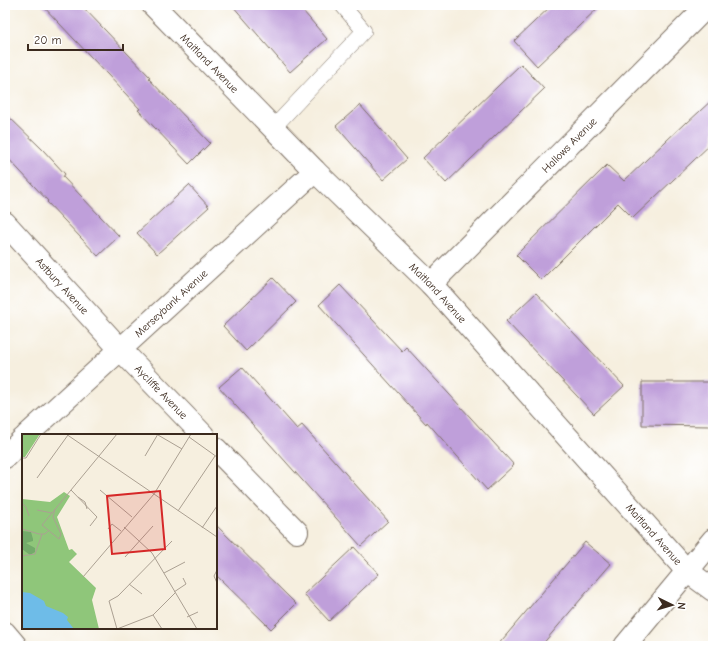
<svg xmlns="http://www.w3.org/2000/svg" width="718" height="651" font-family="'Comic Neue',sans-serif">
  <rect width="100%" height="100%" fill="#fff"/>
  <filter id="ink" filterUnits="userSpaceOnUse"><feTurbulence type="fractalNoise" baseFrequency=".025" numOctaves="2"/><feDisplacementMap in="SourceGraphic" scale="8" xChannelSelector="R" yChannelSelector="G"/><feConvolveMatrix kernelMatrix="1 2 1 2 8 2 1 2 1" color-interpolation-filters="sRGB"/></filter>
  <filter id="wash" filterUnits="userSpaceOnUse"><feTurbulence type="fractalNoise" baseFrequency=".012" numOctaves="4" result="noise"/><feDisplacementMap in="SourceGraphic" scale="16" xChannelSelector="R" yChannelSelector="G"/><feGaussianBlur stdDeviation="0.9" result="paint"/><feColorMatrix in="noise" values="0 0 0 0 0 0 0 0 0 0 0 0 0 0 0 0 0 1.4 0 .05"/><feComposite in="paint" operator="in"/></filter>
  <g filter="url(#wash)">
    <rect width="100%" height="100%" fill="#f6efdf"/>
    <g id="blocks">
      <g fill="#bf9fda">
        <polygon points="42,5 81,5 150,77 149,79 210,143 189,164 138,110 140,109"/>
        <polygon points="232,5 298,5 327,39 290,72"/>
        <polygon points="552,5 601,5 537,66 514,41"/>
        <polygon points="521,64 544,89 446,183 423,158"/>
        <polygon points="713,99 713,142 633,218 618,203 541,280 516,255 607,165 624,181 686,122 687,123"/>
        <polygon points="360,105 407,159 383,180 336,126"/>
        <polygon points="5,113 43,150 65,174 63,177 119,236 98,256 47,202 48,201 5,155"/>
        <polygon points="189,185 209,207 157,254 137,233"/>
        <polygon points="273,278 296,302 246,351 223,326"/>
        <polygon points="340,285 402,351 406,347 514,465 487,490 427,422 426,424 319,305"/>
        <polygon points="536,293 624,386 594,414 506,321"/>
        <polygon points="242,367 297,429 302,425 388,521 361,546 219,387"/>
        <polygon points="642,382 710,382 711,426 642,425"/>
        <polygon points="216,525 296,604 271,629 216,575"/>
        <polygon points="585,542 611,564 592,586 541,646 497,646"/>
        <polygon points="354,547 379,574 329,621 304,594"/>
      </g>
    </g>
  </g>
  <g filter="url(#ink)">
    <use href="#blocks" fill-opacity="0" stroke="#7c6f62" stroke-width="1"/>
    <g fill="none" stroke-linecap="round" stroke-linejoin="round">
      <defs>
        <polyline id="lane" points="273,128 364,31 342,5"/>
        <g id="street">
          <path id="s1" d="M153 5 315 171 431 284 687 571 713 590"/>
          <path id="s2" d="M5 223 120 349 203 435"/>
          <path id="s3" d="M431 284 708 5"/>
          <path id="s4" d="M27 435 315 171"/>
          <polyline points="216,449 297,532"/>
          <polyline points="5,457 23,439"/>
          <polyline points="5,633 16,646"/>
          <polyline points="625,646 713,540"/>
        </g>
      </defs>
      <use href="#lane" stroke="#7c6f62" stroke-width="16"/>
      <use href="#street" stroke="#7c6f62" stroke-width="24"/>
      <use href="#lane" stroke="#fff" stroke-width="15"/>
      <use href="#street" stroke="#fff" stroke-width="22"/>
    </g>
  </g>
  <g text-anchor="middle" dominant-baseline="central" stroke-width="3" stroke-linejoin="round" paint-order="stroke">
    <g font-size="11" fill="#3b2a1e" stroke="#fff">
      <text stroke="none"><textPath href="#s1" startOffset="81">Maitland Avenue</textPath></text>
      <text stroke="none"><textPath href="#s3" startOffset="196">Hallows Avenue</textPath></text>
      <text stroke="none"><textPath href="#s2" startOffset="85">Astbury Avenue</textPath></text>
      <text stroke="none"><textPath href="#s1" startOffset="405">Maitland Avenue</textPath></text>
      <text stroke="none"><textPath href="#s4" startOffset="195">Merseybank Avenue</textPath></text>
      <text stroke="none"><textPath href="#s2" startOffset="230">Aycliffe Avenue</textPath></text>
      <text stroke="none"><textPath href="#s1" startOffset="729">Maitland Avenue</textPath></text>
    </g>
  </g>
  <g transform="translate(22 434)">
    <rect width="195" height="195" fill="#f6efdf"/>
    <path d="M0 0H18L3 23H0ZM42 58 48 62 35 83 47 116 50 115 55 120 47 128 74 154 70 166 77 195H0V65L28 68Z" fill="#8fc67a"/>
    <path d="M0 97 9 98 11 105V107L4 109 13 114V118L8 121 0 115Z" fill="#73ab6a"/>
    <path d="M0 158 8 159 22 167 24 172 41 179 46 183 45 186 52 195H0Z" fill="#6ebce8"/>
    <path fill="none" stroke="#aba092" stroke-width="1" d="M44 0 195 103M136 1 160 15M167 3 195 23M123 22 136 0M0 24H4L19 0M15 44 46 1M49 56 75 83 68 92M78 56 110 83M56 63 63 68 65 75M0 69 4 73 7 82M33 75 31 83 39 100 37 105 20 91 30 79 77 22 95 0M15 76 30 79M156 77 193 22M102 93 130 119 175 195M180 94 195 72M0 95 17 100H23L27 96M86 95 90 90 99 97M150 107 96 162 87 167 95 195 131 181 153 159M0 122 13 120 20 100M103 123 131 92M195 136 192 142 195 149M142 139 163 128M61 143 132 60 169 0M107 150 120 160M152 158 164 150 161 144M131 181 140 195M165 183 176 178"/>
    <path fill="#d62828" fill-opacity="0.15" stroke="#d62828" stroke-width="2" d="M138 57 143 115 90 120 85 62Z"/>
    <rect width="195" height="195" fill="none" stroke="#3b2a1e" stroke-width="2"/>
  </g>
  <rect width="718" height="651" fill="none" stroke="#fff" stroke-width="20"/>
  <g transform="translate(672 605) rotate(95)" stroke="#ffffff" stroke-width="3" paint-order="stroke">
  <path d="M0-3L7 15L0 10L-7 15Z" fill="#3b2a1e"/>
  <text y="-6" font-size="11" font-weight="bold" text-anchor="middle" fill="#3b2a1e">N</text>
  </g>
  <path d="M28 44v6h95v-6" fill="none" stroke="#3b2a1e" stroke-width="2"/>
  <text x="34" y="44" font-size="12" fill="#3b2a1e" stroke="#ffffff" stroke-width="3" paint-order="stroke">20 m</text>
</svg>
